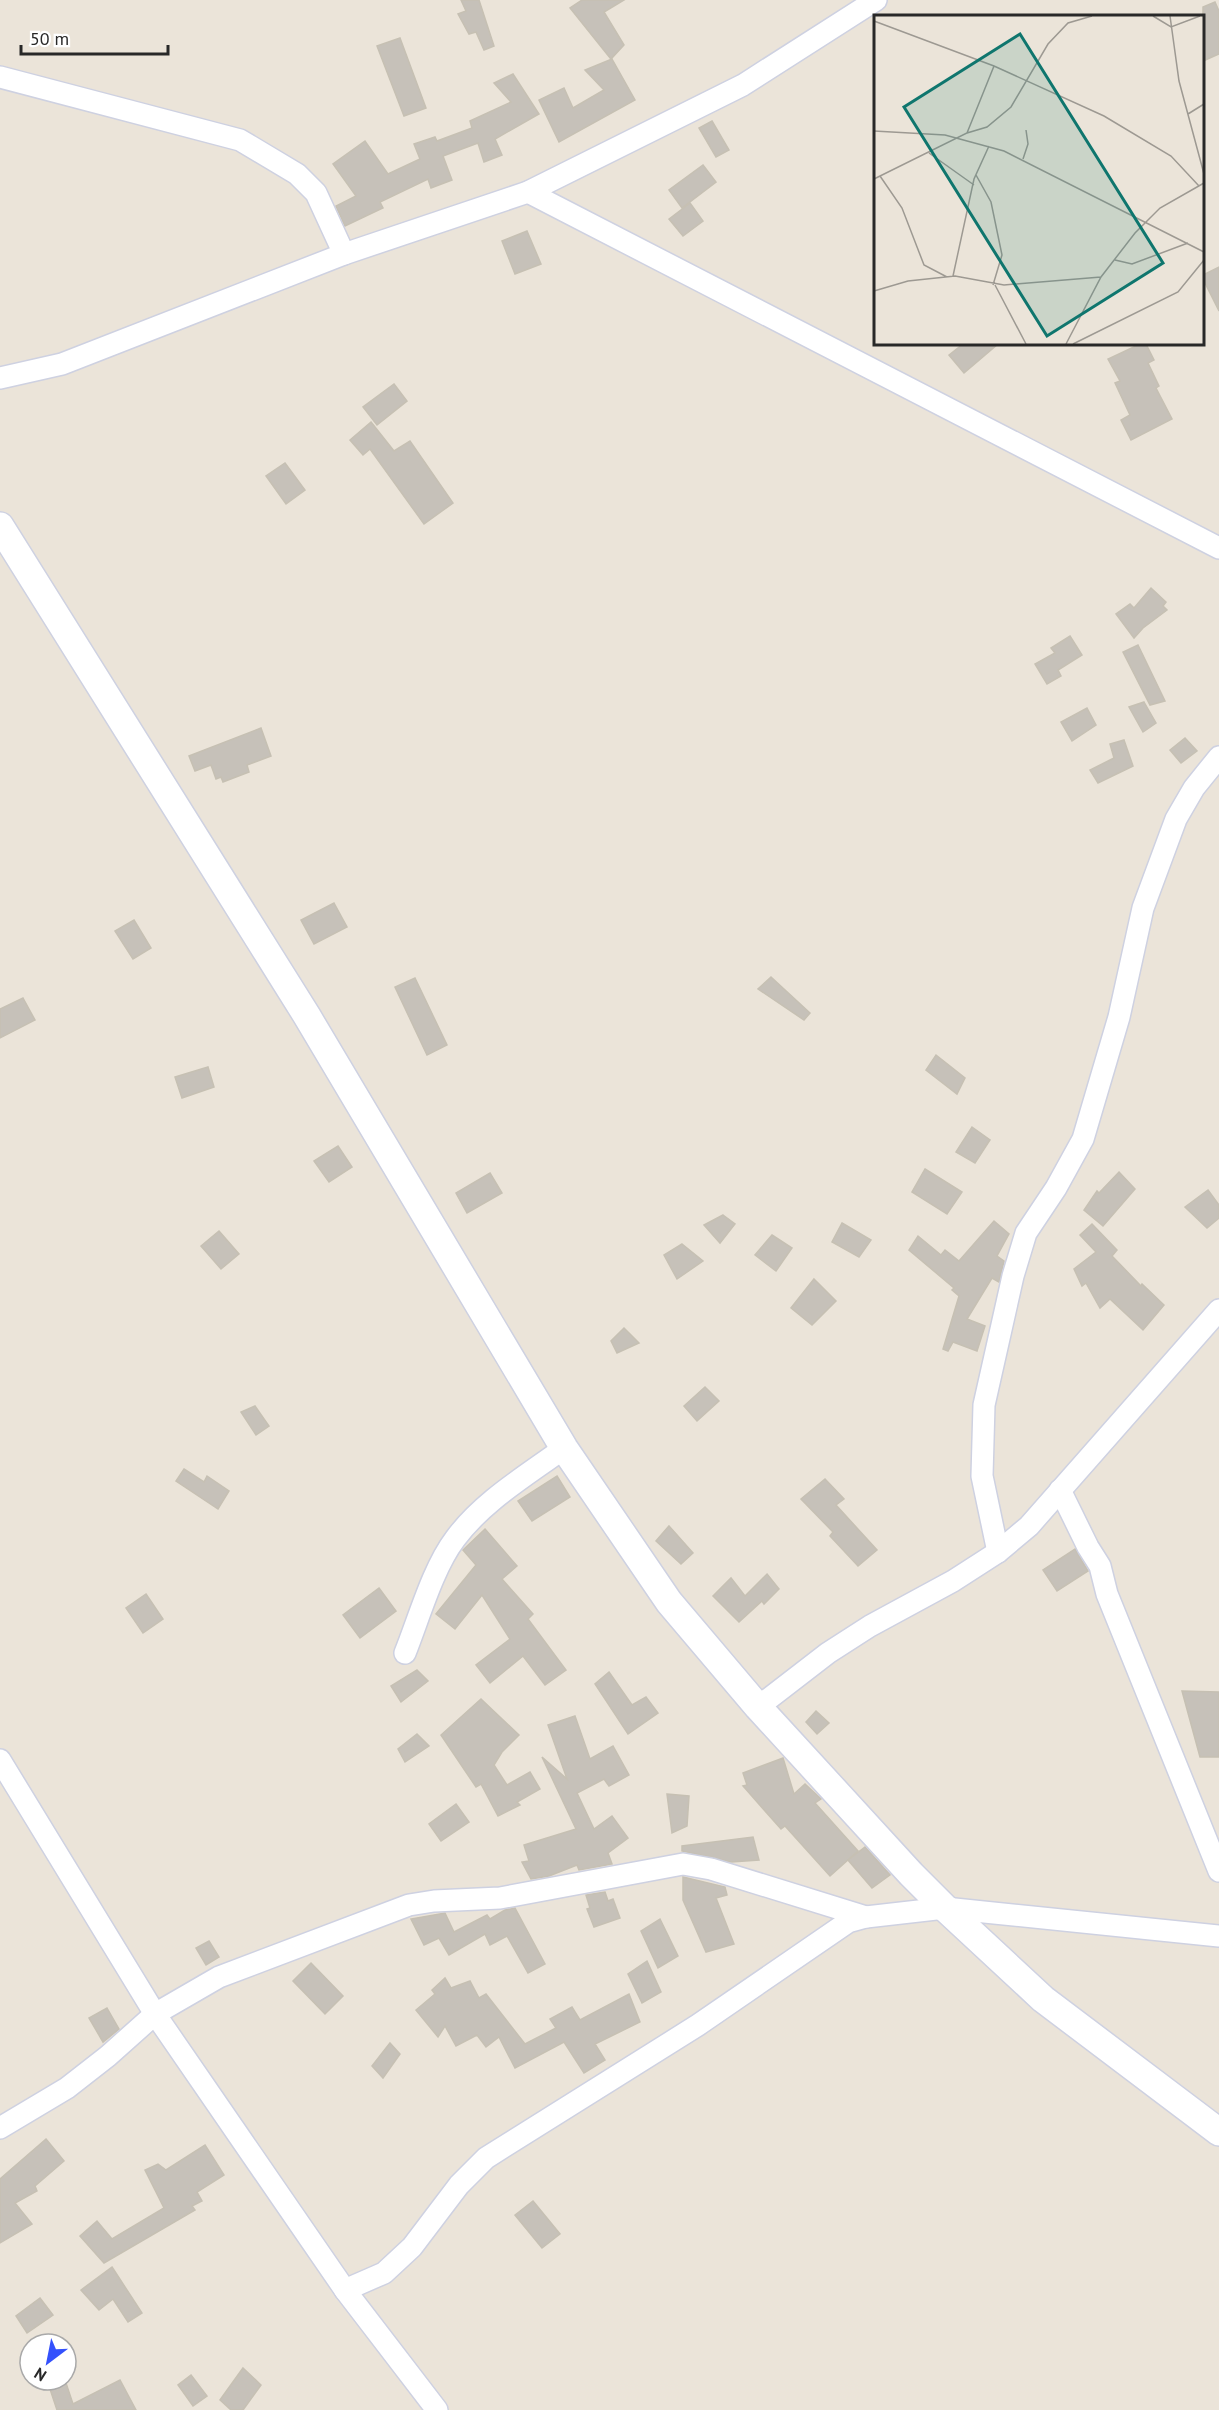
<svg xmlns="http://www.w3.org/2000/svg" width="1219" height="2410" font-family="'PT Sans',sans-serif">
  <rect width="100%" height="100%" fill="#ebe4d9"/>
  <g fill="#c6c1b9" stroke="#c6c0b3" stroke-width="1.5">
    <polygon points="461,0 479,0 494,46 484,50 476,32 469,34 458,14 466,11"/>
    <polygon points="582,0 624,0 604,12 624,45 611,59 570,8"/>
    <polygon points="1215,2 1219,11 1219,54 1203,61 1203,7"/>
    <polygon points="400,38 426,108 404,116 377,46"/>
    <polygon points="612,59 635,100 559,142 539,100 564,88 573,108 604,90 585,70"/>
    <polygon points="513,74 539,114 495,139 502,155 484,162 478,143 443,156 452,180 431,188 428,179 380,202 383,208 345,226 336,206 356,196 333,164 365,141 388,174 420,159 414,144 435,137 437,141 472,128 470,121 511,102 494,83"/>
    <polygon points="712,121 729,150 716,157 699,128"/>
    <polygon points="703,165 716,182 682,208 669,190"/>
    <polygon points="690,203 703,221 683,236 669,219"/>
    <polygon points="527,231 541,264 515,274 502,241"/>
    <polygon points="1219,267 1219,311 1203,279 1203,275"/>
    <polygon points="963,344 998,344 964,373 949,355"/>
    <polygon points="1140,344 1146,344 1154,360 1148,363 1159,386 1156,388 1172,419 1131,440 1121,420 1130,415 1115,383 1120,381 1108,359"/>
    <polygon points="394,384 407,401 377,425 363,407"/>
    <polygon points="371,422 394,451 410,441 453,503 424,524 370,449 363,455 350,440"/>
    <polygon points="285,463 305,490 286,504 266,476"/>
    <polygon points="1151,588 1166,602 1163,606 1167,610 1143,628 1134,638 1116,614 1130,604 1134,608"/>
    <polygon points="1070,636 1082,655 1058,670 1061,676 1047,684 1035,664 1055,653 1051,648"/>
    <polygon points="1138,645 1165,701 1150,705 1123,652"/>
    <polygon points="1144,702 1156,723 1143,732 1129,707"/>
    <polygon points="1087,708 1096,725 1072,741 1061,722"/>
    <polygon points="261,728 271,756 247,765 249,772 223,782 221,777 216,779 211,765 195,771 189,756"/>
    <polygon points="1185,738 1197,751 1181,763 1170,750"/>
    <polygon points="1124,740 1133,766 1098,783 1090,770 1114,758 1110,744"/>
    <polygon points="334,903 347,927 314,944 301,920"/>
    <polygon points="134,920 151,948 133,959 115,931"/>
    <polygon points="771,977 810,1013 804,1020 758,989"/>
    <polygon points="415,978 447,1045 427,1055 395,987"/>
    <polygon points="23,998 35,1020 0,1038 0,1009"/>
    <polygon points="936,1055 965,1078 957,1094 926,1070"/>
    <polygon points="208,1067 214,1087 182,1098 175,1077"/>
    <polygon points="972,1127 990,1140 975,1163 956,1152"/>
    <polygon points="338,1146 352,1167 329,1182 314,1161"/>
    <polygon points="925,1169 962,1192 947,1214 912,1192"/>
    <polygon points="1119,1172 1135,1189 1103,1226 1084,1210 1097,1191 1099,1193"/>
    <polygon points="490,1173 502,1193 467,1213 456,1193"/>
    <polygon points="1208,1190 1219,1205 1219,1218 1207,1228 1185,1207"/>
    <polygon points="723,1215 735,1224 720,1243 704,1225"/>
    <polygon points="994,1221 1009,1234 997,1256 1004,1261 999,1282 992,1278 967,1319 985,1326 977,1351 953,1342 948,1351 943,1349 959,1296 952,1290 954,1288 909,1250 918,1236 941,1255 945,1250 959,1261"/>
    <polygon points="842,1223 871,1240 859,1257 832,1242"/>
    <polygon points="1092,1224 1117,1250 1112,1256 1141,1286 1142,1284 1164,1305 1143,1330 1110,1299 1100,1308 1086,1283 1082,1286 1074,1269 1096,1252 1080,1235"/>
    <polygon points="219,1231 239,1254 221,1269 201,1246"/>
    <polygon points="772,1235 792,1248 776,1271 755,1255"/>
    <polygon points="682,1244 703,1261 677,1279 664,1255"/>
    <polygon points="814,1279 836,1301 812,1325 791,1308"/>
    <polygon points="624,1328 639,1343 617,1353 611,1341"/>
    <polygon points="705,1387 719,1401 697,1421 684,1406"/>
    <polygon points="255,1406 269,1426 256,1435 241,1412"/>
    <polygon points="184,1469 204,1482 207,1476 229,1491 218,1509 176,1481"/>
    <polygon points="557,1476 570,1497 532,1521 518,1501"/>
    <polygon points="825,1479 844,1499 836,1505 877,1550 858,1566 830,1536 833,1532 801,1499"/>
    <polygon points="669,1526 693,1553 681,1564 656,1541"/>
    <polygon points="485,1529 517,1566 502,1579 533,1614 528,1619 566,1670 545,1685 523,1656 490,1683 476,1665 510,1639 482,1595 455,1629 436,1614 476,1565 463,1550"/>
    <polygon points="1075,1549 1088,1571 1057,1591 1043,1570"/>
    <polygon points="767,1574 779,1589 764,1604 762,1601 739,1622 713,1596 731,1578 745,1596"/>
    <polygon points="379,1588 396,1611 360,1638 343,1615"/>
    <polygon points="146,1594 163,1619 143,1633 126,1608"/>
    <polygon points="417,1670 428,1681 401,1702 391,1686"/>
    <polygon points="609,1672 632,1705 646,1697 658,1713 628,1734 595,1684"/>
    <polygon points="1182,1691 1219,1692 1219,1757 1200,1757"/>
    <polygon points="481,1699 519,1735 502,1752 494,1765 507,1785 530,1772 540,1789 517,1802 520,1805 498,1816 481,1784 476,1787 441,1735"/>
    <polygon points="816,1711 829,1723 817,1734 806,1722"/>
    <polygon points="575,1716 590,1759 613,1746 629,1775 609,1786 604,1779 577,1793 594,1829 612,1816 628,1838 608,1853 612,1864 579,1870 577,1865 549,1876 531,1879 522,1862 529,1861 524,1845 576,1829 542,1757 567,1779 548,1725"/>
    <polygon points="417,1734 429,1746 405,1762 398,1749"/>
    <polygon points="783,1758 794,1794 805,1784 819,1797 821,1799 815,1803 858,1851 830,1876 785,1826 781,1829 743,1786 747,1785 743,1773"/>
    <polygon points="667,1794 689,1796 687,1826 672,1833"/>
    <polygon points="456,1804 469,1822 441,1841 429,1824"/>
    <polygon points="753,1837 759,1860 731,1862 682,1851 682,1846"/>
    <polygon points="865,1847 890,1875 872,1888 848,1860"/>
    <polygon points="683,1877 725,1887 727,1895 716,1898 734,1944 706,1952 683,1900"/>
    <polygon points="605,1892 608,1901 613,1899 620,1918 594,1927 587,1909 590,1908 586,1895"/>
    <polygon points="515,1908 545,1964 528,1973 507,1936 490,1945 485,1934 449,1955 439,1938 424,1945 411,1919 445,1913 454,1932 487,1915 490,1919 505,1910"/>
    <polygon points="660,1919 678,1956 658,1968 641,1931"/>
    <polygon points="209,1941 219,1957 206,1965 196,1948"/>
    <polygon points="647,1961 661,1992 642,2003 628,1974"/>
    <polygon points="311,1963 343,1996 325,2014 293,1981"/>
    <polygon points="445,1978 451,1988 470,1981 479,1998 486,1994 525,2044 556,2028 550,2019 572,2007 580,2020 629,1994 640,2022 595,2044 605,2060 584,2073 564,2042 515,2068 499,2037 486,2047 477,2035 456,2046 445,2026 438,2037 416,2010 435,1994 432,1990"/>
    <polygon points="107,2008 119,2029 103,2042 89,2018"/>
    <polygon points="390,2043 400,2054 383,2078 372,2066"/>
    <polygon points="46,2139 64,2161 35,2186 37,2191 15,2203 32,2224 0,2243 0,2179"/>
    <polygon points="205,2145 224,2175 197,2192 202,2201 192,2206 195,2210 104,2263 80,2236 97,2221 112,2239 164,2208 145,2170 158,2164 166,2170"/>
    <polygon points="533,2201 560,2234 542,2248 515,2215"/>
    <polygon points="112,2267 142,2313 128,2322 113,2299 99,2310 81,2290"/>
    <polygon points="40,2298 53,2315 27,2333 16,2316"/>
    <polygon points="243,2368 261,2385 243,2410 231,2410 220,2400"/>
    <polygon points="191,2375 207,2396 193,2406 178,2385"/>
    <polygon points="47,2380 65,2380 73,2404 120,2380 136,2410 57,2410"/>
  </g>
  <g fill="none" stroke-linecap="round" stroke-linejoin="round">
    <defs>
      <g id="minor">
        <polyline points="0,77 240,140 297,174 316,193 344,254"/>
        <polyline points="528,192 1219,548"/>
        <polyline points="0,378 62,364 344,254 528,192 743,85 876,0"/>
        <polyline points="1060,1490 1088,1547 1100,1566 1107,1594 1219,1871"/>
        <polyline points="998,1552 982,1476 984,1405 1013,1276 1026,1233 1056,1188 1083,1139 1119,1017 1143,908 1176,819 1194,788 1219,757"/>
        <path d="M405 1653C419 1618 433 1568 455 1539 483 1501 526 1476 564 1448"/>
        <polyline points="758,1707 828,1653 870,1626 953,1581 998,1552 1029,1526 1219,1310"/>
        <polyline points="0,1760 155,2014 345,2290 437,2410"/>
        <polyline points="0,2128 67,2088 108,2056 155,2014 219,1977 409,1905 434,1901 500,1898 683,1864 711,1869 866,1917"/>
        <polyline points="345,2290 384,2273 412,2247 459,2185 486,2158 698,2025 848,1922 866,1917 945,1908 1219,1936"/>
      </g>
      <polyline id="tertiary" points="0,526 307,1016 564,1448 669,1602 758,1707 911,1874 945,1908 1043,1999 1219,2132"/>
    </defs>
    <use href="#minor" stroke="#ced1e1" stroke-width="24"/>
    <use href="#tertiary" stroke="#ced1e1" stroke-width="30"/>
    <use href="#minor" stroke="#fff" stroke-width="21"/>
    <use href="#tertiary" stroke="#fff" stroke-width="27"/>
  </g>
  <g transform="translate(874 15)">
    <rect width="330" height="330" fill="#ebe4d9"/>
    <path fill="none" stroke="#9d9992" stroke-width="1.5" d="M279 1 297 12 326 1M296 1 305 66 330 159M0 6 120 51 230 101 297 141 325 171M314 99 330 89M0 116 71 120 130 136 330 237M93 118 113 112 137 92 174 29 194 8 218 1M55 138 100 170M149 144 154 129 152 115M102 160 117 187 128 240 119 270M6 161 28 193 50 250 73 262M0 164 93 118 120 51M241 245 258 249 314 228M79 261 100 164 115 131M121 270 152 329M0 276 34 266 81 261 130 270 227 262M192 329 227 262 261 218 286 193 330 168M199 329 304 277 330 245"/>
    <path fill="#0f766e" fill-opacity="0.15" stroke="#0f766e" stroke-width="3" d="M146 19 289 248 173 321 30 92Z"/>
    <rect width="330" height="330" fill="none" stroke="#282828" stroke-width="3"/>
  </g>
  <g transform="translate(48 2362) rotate(212)"><circle r="28" fill="#ffffff" stroke="#a9a9a9" stroke-width="1.5"/>
  <path d="M0-4.5L10 22L0 15L-10 22Z" fill="#3451fc"/>
  <text y="-9" font-size="16" font-weight="bold" text-anchor="middle" fill="#282828">N</text>
  </g>
  <path d="M21 45v9h147v-9" fill="none" stroke="#282828" stroke-width="3"/>
  <text x="30" y="45" font-size="18" fill="#282828" stroke="#ffffff" stroke-width="4.5" paint-order="stroke">50 m</text>
</svg>
